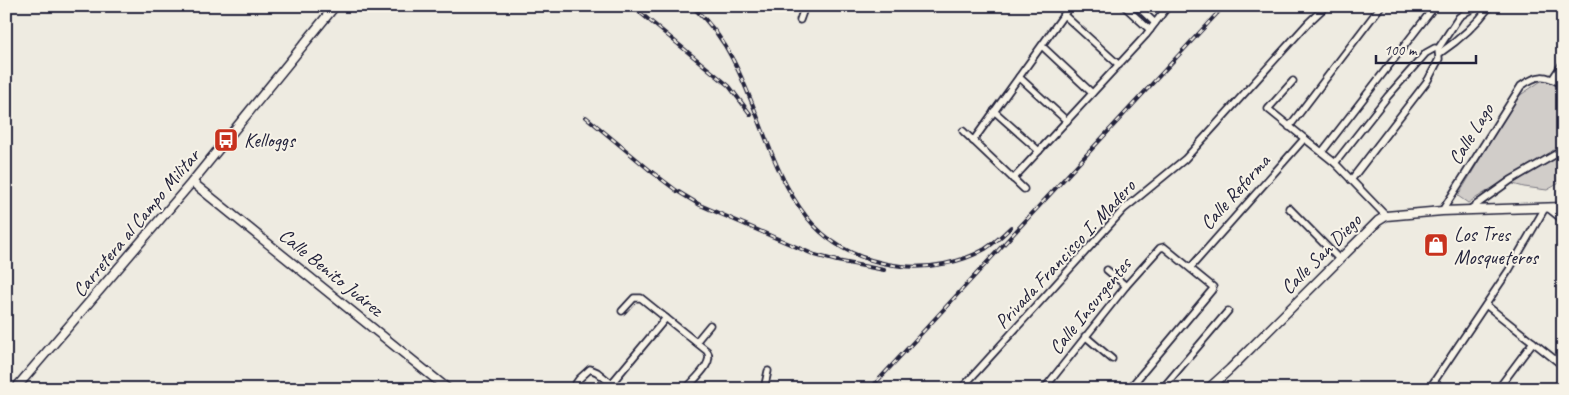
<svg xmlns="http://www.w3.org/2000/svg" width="1569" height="395" font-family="Caveat,sans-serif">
  <rect width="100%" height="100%" fill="#eeebe1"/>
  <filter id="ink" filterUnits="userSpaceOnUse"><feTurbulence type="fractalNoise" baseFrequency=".02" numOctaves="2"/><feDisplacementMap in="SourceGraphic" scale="10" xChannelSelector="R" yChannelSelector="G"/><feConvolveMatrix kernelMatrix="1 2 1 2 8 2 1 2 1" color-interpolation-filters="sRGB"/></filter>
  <g filter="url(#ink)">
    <polygon fill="#d1cdc9" stroke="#7a7882" points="1544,79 1563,89 1563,145 1552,151 1563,168 1563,181 1547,190 1524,187 1513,184 1522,178 1518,172 1468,203 1458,196 1516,98"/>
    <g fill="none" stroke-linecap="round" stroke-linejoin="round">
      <defs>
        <g id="street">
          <polyline points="1124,6 1150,30"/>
          <polyline points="1137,6 1155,23"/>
          <polyline points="1064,15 1119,65"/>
          <polyline points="800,20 805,6"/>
          <polyline points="1042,46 1092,93"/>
          <path d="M1440 53C1459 40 1476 25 1490 6"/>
          <polyline points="1019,77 1067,121"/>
          <polyline points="1553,78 1563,63"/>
          <polyline points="1293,81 1268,109 1335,163 1386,216"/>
          <polyline points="994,111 1039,151"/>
          <polyline points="1289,127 1381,6"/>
          <polyline points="963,131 1024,189"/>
          <polyline points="973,141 1070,6"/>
          <polyline points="1322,152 1435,6"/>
          <polyline points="1335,163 1388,96 1426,53 1435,48 1438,49"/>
          <polyline points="1013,179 1146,35 1168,6"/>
          <polyline points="1351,180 1428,80 1439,59 1438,49 1459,17 1468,11 1479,6"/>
          <polyline points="1554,207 1563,214"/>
          <polyline points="1289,208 1339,259"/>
          <polyline points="1548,208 1563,220"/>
          <polyline points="1469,210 1511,180 1563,150"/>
          <path d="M1442 211 1521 86C1538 74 1545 74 1563 85"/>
          <polyline points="1191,267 1304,139"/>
          <polyline points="1107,270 1126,286"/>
          <polyline points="1486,305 1563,366"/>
          <path d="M622 311 634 298H641L707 351C715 363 694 379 686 389"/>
          <polyline points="1085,336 1112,359"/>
          <polyline points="696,342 710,325"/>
          <polyline points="611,384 666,318"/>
          <polyline points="572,389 579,379 590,369 597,372 618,389"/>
          <polyline points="764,389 768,371"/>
          <polyline points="961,389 1124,209 1185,159 1308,23 1326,6"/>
          <polyline points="1044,389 1126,286 1160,248 1164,247 1213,287 1212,290 1129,389"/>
          <polyline points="1162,389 1228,311"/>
          <polyline points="1429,389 1509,270 1545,208"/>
          <polyline points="1498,389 1533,342"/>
          <polyline points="1558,389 1563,382"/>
        </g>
        <g id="secondary">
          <polyline points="192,182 448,389"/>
          <polyline points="15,389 192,182 335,6"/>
          <polyline points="1208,389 1230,369 1378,221 1386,216 1442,211 1563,207"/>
        </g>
      </defs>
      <use href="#street" stroke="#22223b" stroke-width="9"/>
      <use href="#secondary" stroke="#22223b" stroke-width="11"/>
      <use href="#street" stroke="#f7f3e8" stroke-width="5.5"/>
      <use href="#secondary" stroke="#f7f3e8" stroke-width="8"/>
      <defs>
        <g id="rail">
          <polyline points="632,6 729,86 751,115"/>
          <path d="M692 6C709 22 723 39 733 60 777 145 782 253 901 266 928 269 961 263 985 249 994 243 1003 235 1011 227"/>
          <polyline points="586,117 652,172 677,191 700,205 815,255 837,261 884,270"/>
          <polyline points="870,389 1224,6"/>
        </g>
      </defs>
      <use href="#rail" stroke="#22223b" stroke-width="4"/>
      <use href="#rail" stroke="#f7f3e8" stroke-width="2" stroke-dasharray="5.5" stroke-linecap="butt"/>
    </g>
  </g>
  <defs>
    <symbol id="bus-square" viewBox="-11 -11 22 22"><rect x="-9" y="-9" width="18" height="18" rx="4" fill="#c8321e" stroke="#f7f3e8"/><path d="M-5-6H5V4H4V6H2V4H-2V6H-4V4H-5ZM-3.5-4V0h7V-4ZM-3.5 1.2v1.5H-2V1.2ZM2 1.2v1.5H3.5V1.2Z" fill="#fff"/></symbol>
    <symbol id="shop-square" viewBox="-11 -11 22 22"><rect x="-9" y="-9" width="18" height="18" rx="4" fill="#c8321e" stroke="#f7f3e8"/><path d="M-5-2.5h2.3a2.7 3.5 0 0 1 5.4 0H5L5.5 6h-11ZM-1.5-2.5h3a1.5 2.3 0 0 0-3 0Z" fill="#fff"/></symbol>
  </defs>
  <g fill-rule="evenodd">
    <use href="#bus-square" x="212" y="126" width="28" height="28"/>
    <use href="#shop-square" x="1422" y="231" width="28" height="28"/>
  </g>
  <g text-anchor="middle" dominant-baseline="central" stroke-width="4" stroke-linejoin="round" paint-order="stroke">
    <g font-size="20" fill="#22223b" stroke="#f7f3e8">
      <text transform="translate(1471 134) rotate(-58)">Calle Lago</text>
      <text transform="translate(1235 192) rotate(-48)">Calle Reforma</text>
      <text transform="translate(136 223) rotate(-50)">Carretera al Campo Militar</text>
      <text transform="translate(1065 254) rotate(-47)">Privada Francisco I. Madero</text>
      <text transform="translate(1321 254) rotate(-45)">Calle San Diego</text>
      <text transform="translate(331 272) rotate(39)">Calle Benito Juárez</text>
      <text transform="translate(1090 306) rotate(-51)">Calle Insurgentes</text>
    </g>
    <g font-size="20" fill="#22223b" stroke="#f7f3e8" text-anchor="start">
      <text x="244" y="140">Kelloggs</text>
      <text x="1454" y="234">Los Tres<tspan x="1454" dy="23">Mosqueteros</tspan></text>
    </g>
  </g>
  <rect width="1569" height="395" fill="none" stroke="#f7f3e8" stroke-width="25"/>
  <rect x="12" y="12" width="1544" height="370" fill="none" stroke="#22223b" stroke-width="2" filter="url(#ink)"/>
  <path d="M1376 55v8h100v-8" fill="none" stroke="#22223b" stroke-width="2.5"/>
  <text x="1384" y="55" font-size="15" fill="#22223b" stroke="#f7f3e8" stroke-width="4" paint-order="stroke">100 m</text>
</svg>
